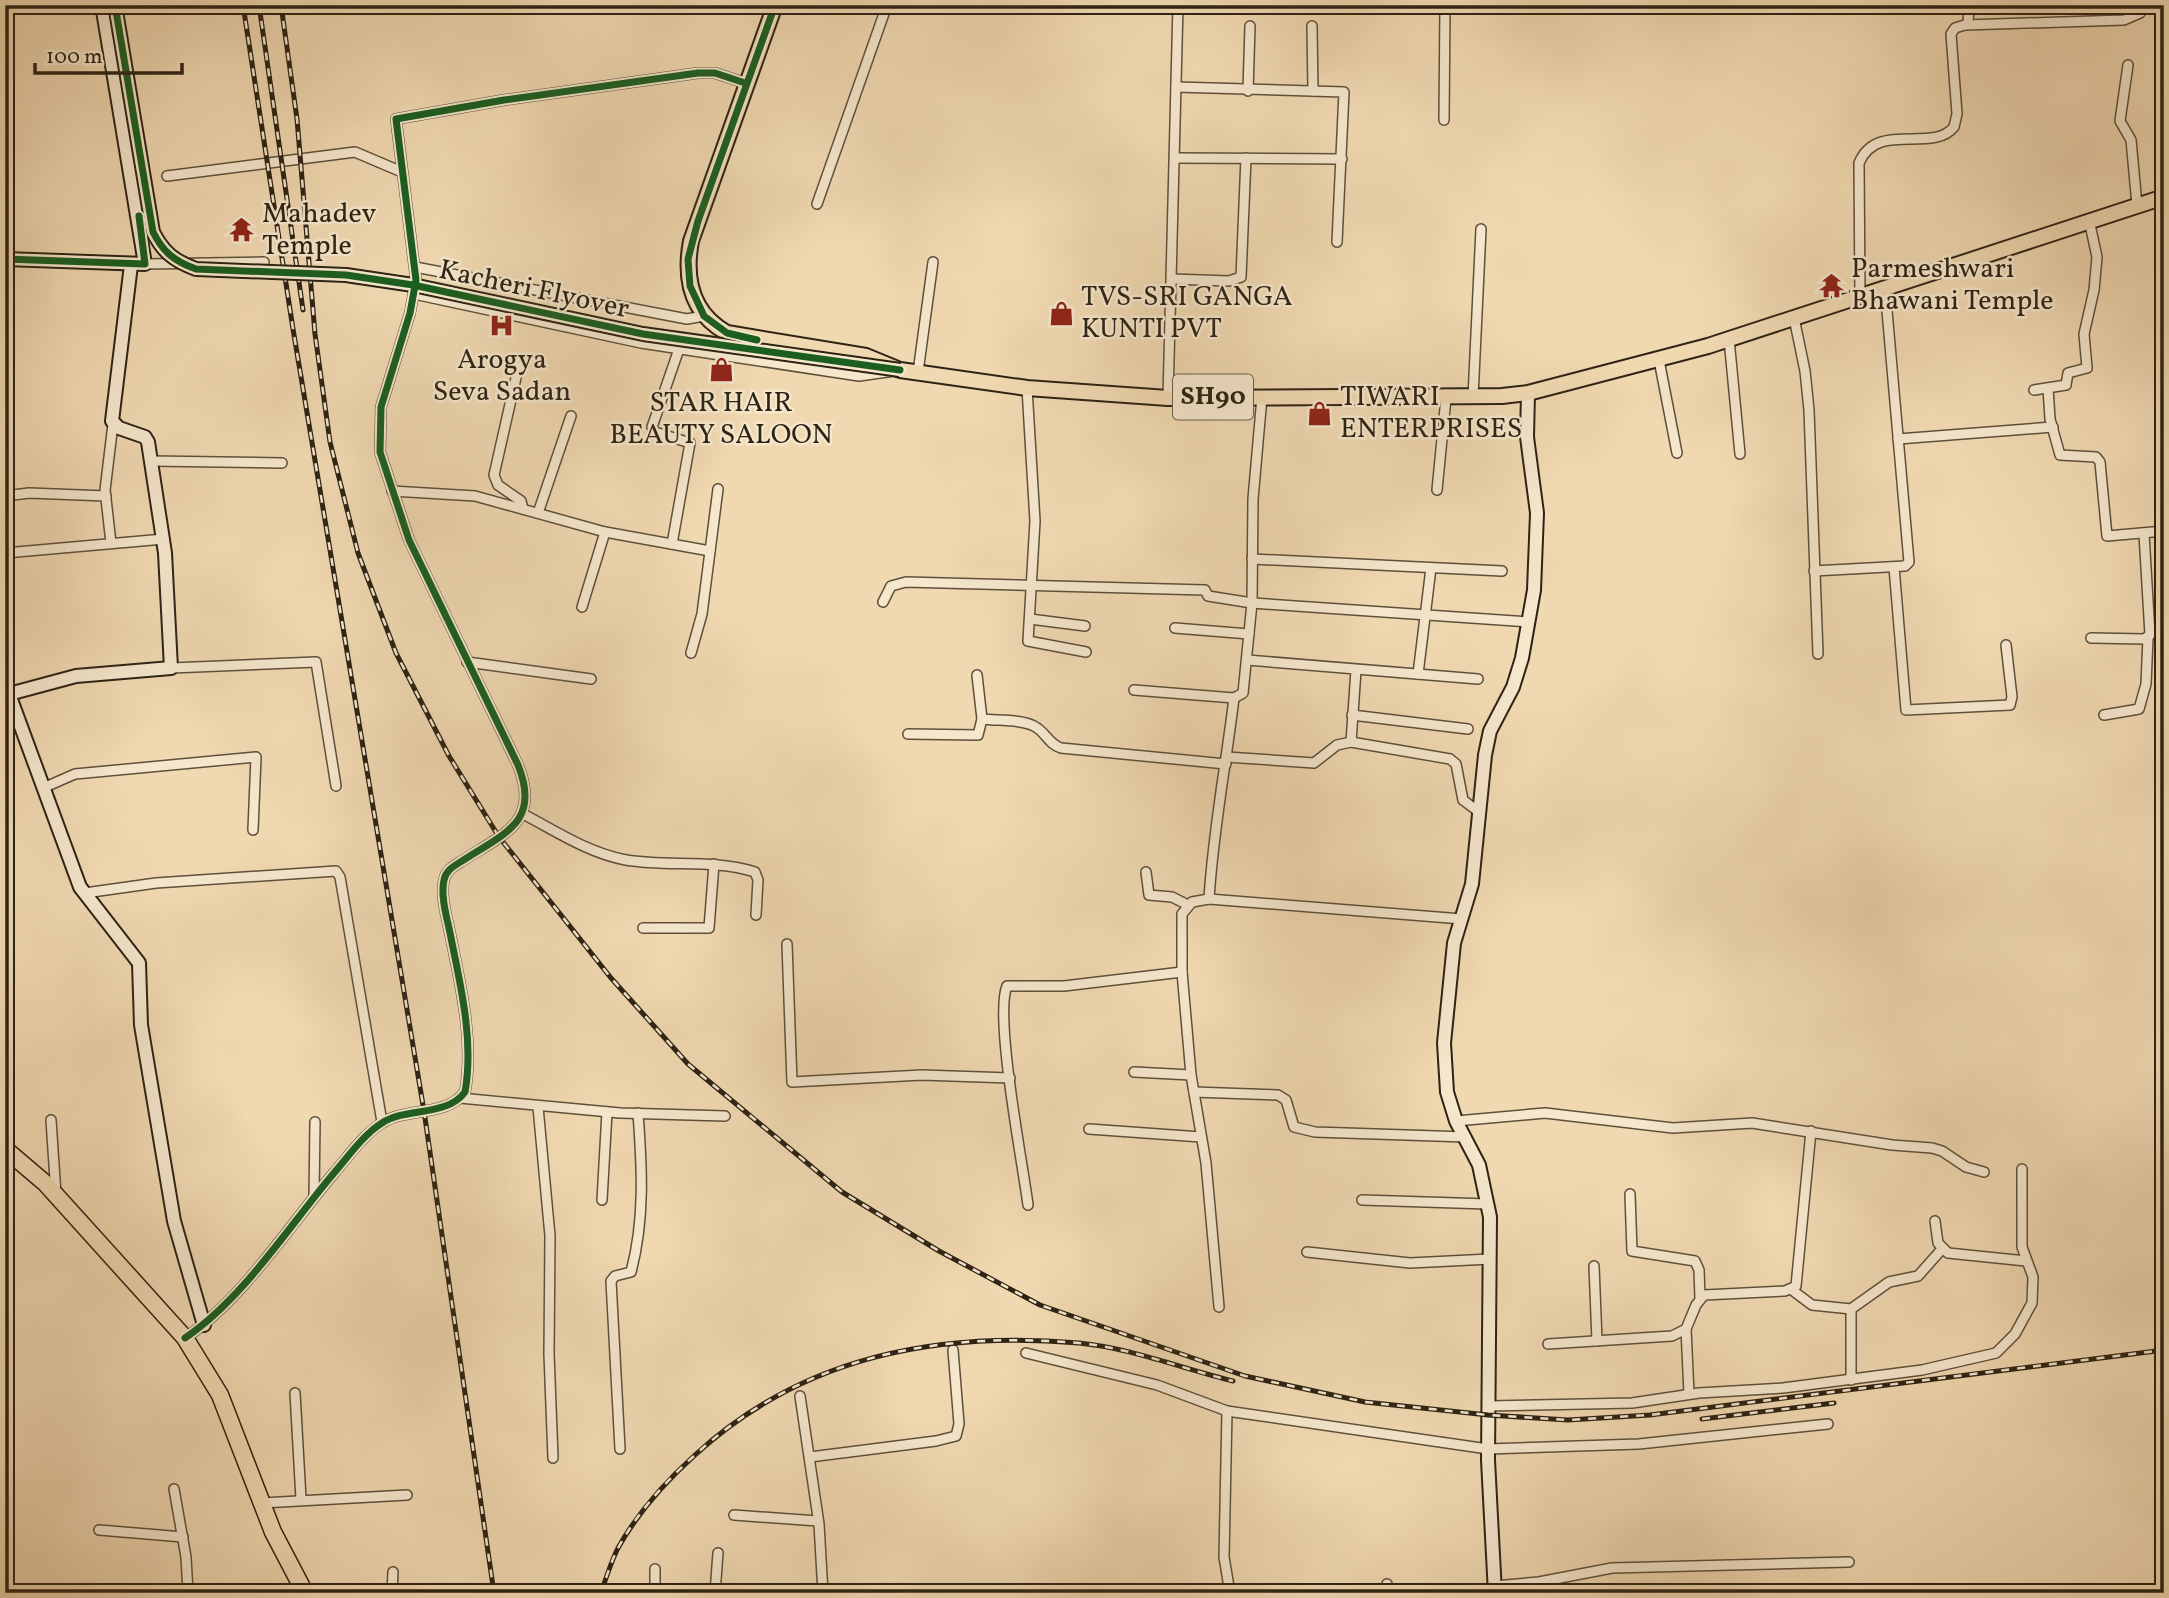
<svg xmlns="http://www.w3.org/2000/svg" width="2169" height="1598" font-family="Vollkorn,serif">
  <rect width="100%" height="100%" fill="#f0d8b1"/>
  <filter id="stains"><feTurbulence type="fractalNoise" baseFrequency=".00286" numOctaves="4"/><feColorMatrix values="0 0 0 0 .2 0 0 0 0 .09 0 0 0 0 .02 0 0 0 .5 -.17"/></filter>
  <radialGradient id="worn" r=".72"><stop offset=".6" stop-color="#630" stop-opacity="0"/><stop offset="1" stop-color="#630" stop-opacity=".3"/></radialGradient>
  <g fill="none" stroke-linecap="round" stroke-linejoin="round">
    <defs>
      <g id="street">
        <polyline points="1965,25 2124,20 2140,13 2145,5"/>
        <polyline points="1312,26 1313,91"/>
        <polyline points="2128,65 2120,121 2131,140 2137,205"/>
        <polyline points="1176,87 1344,92 1337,242"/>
        <polyline points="1248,91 1250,26"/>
        <polyline points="1444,120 1445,5"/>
        <polyline points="1175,158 1342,159"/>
        <polyline points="167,176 355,152 402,172"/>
        <polyline points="817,204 887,5"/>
        <polyline points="145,264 264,262"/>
        <polyline points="415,267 687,319 704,316"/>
        <polyline points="1172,279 1229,281 1241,277 1246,158"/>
        <polyline points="414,294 641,343 859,376 894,371"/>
        <path d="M1860 296 1859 163C1877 120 1932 154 1954 127L1957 114 1951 34 1955 28 1968 24 1969 5"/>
        <polyline points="1794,318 1805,371 1809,410 1818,654"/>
        <polyline points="1729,339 1740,454"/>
        <polyline points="520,360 494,475 498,485 521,501 523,509"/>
        <polyline points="1659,360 1677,453"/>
        <polyline points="918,372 933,262"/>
        <polyline points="1027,388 1035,521 1028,641 1086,652"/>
        <polyline points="2048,388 2050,419 2060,455 2096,457 2100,462 2107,536 2164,531"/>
        <polyline points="2034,390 2066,385 2068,373 2087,368 2084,334 2094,290 2097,257 2089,220"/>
        <polyline points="1473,397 1481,229"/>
        <polyline points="1168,398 1178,5"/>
        <polyline points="1898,439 2053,427"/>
        <polyline points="151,461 282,463"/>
        <polyline points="1437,490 1446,398"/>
        <polyline points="392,491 475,496 605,532 710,551"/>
        <polyline points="5,496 29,493 106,496"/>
        <polyline points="538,513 571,416"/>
        <polyline points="111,543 105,490 113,424"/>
        <polyline points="672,544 690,443 655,432 652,427 679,349"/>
        <polyline points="5,553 164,539"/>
        <polyline points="1252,559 1502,571"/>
        <polyline points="1894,567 1906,710 2010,705 2012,697 2006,645"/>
        <polyline points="1814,571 1905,566 1909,562 1885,288"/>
        <polyline points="5,574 8,564 7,553"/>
        <polyline points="883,602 891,586 906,582 1205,590 1208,596 1252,603 1529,622"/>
        <polyline points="582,607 605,532"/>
        <polyline points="1030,619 1085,626"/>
        <polyline points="1175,628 1249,634"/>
        <polyline points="2091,638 2144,639 2150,635 2144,534"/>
        <polyline points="691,653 702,614 718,489"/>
        <polyline points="1247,660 1478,679"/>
        <polyline points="467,662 591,679"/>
        <polyline points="171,668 316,662 336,786"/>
        <polyline points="1418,674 1431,568"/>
        <polyline points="1134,690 1234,698 1243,693 1252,603 1253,499 1262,397"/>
        <polyline points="1352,715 1468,729"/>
        <polyline points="2104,715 2139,709 2146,684 2148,638"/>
        <path d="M982 719C997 721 1021 719 1034 726 1046 732 1048 744 1061 748L1226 764"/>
        <polyline points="908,734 978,735 982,719 977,675"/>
        <polyline points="1351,742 1356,670"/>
        <polyline points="1227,757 1314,763 1337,745 1351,742 1450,759 1456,764 1463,800 1479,812"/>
        <polyline points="43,788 75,774 256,757 253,830"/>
        <path d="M523 814C556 831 588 853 626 860 669 867 713 859 755 872L758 880 756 915"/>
        <polyline points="1146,872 1149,895 1172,897 1188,905"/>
        <polyline points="85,893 156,883 336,871 340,877 382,1122"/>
        <path d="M1209 899C1213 831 1226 765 1234 698"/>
        <polyline points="643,928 709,928 714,864"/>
        <polyline points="787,944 792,1082 922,1075 1010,1078"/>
        <polyline points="1134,1072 1191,1075"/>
        <polyline points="1194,1092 1278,1095 1286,1100 1294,1127 1315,1132 1466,1137"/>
        <polyline points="460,1098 620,1113 725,1116"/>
        <polyline points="538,1107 550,1236 549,1354 553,1458"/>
        <polyline points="51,1120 56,1195"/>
        <polyline points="1456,1121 1545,1113 1673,1128 1752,1123 1892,1145 1932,1148 1942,1151 1966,1167 1984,1172"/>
        <polyline points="1089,1129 1201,1137"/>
        <polyline points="1630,1194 1632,1251 1695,1261 1699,1270 1700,1298"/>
        <polyline points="314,1197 315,1122"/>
        <polyline points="602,1200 607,1112"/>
        <polyline points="1362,1200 1488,1204"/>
        <path d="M1028 1205C1023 1165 994 1016 1007 986H1064L1182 972"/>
        <polyline points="1935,1221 1938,1243 1948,1253 2026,1261"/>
        <polyline points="1307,1252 1410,1263 1490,1259"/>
        <polyline points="1594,1266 1597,1341"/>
        <polyline points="1792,1290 1812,1305 1851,1309"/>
        <polyline points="1219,1307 1206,1163 1191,1075 1182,972 1182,914 1192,902 1209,899 1462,919"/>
        <polyline points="1686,1329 1689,1394"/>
        <path d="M185 1338C243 1299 289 1226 334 1173 348 1157 364 1134 382 1123 406 1107 447 1117 465 1092 474 1042 461 987 451 938 448 921 440 897 444 880 446 870 454 866 462 861 505 833 541 822 518 765L409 540 380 452 381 407 410 313 416 280 396 119 504 100 698 73H715L745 83"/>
        <polyline points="1548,1344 1672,1336 1686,1329 1696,1305 1704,1295 1785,1291 1796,1286 1811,1131"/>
        <polyline points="1026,1353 1157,1385 1227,1411 1488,1449 1639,1444 1828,1424"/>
        <polyline points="1851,1380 1851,1309 1889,1282 1918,1276 1942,1249"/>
        <polyline points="295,1393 301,1499"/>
        <polyline points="800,1396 819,1524 823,1593"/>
        <polyline points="1488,1406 1632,1403 1699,1393 1783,1388 1922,1370 1996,1353 2015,1334 2032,1303 2033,1277 2022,1247 2022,1169"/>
        <polyline points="1227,1411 1224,1557 1230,1593"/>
        <path d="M620 1449 611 1281 615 1276 631 1272C645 1219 642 1167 638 1113"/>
        <polyline points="810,1457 936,1441 956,1436 959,1424 953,1350"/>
        <polyline points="174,1489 186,1557 188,1593"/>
        <polyline points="262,1503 407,1495"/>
        <polyline points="734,1515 818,1521"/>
        <polyline points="99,1530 183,1537"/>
        <polyline points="655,1569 655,1593"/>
        <polyline points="1494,1586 1539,1582 1612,1568 1849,1562"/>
        <polyline points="392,1593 393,1572"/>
        <polyline points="715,1593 718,1553"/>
        <polyline points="1386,1593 1387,1584"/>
        <polyline points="2156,1593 2164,1590"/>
      </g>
      <g id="secondary">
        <polyline points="5,259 145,264 102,5"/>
        <polyline points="131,265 112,421 119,428 145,437 148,442 165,553 171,668 76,676 9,694 80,887 139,963 141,1025 174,1221 204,1325"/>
        <polyline points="1495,1593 1488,1460 1490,1217 1479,1165 1456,1121 1447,1092 1444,1043 1454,943 1472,884 1485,755 1490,731 1513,687 1522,658 1534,590 1537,513 1527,437 1528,393"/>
      </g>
      <path id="primary" d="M775 5 691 241C684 279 691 313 727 333L866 356 900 370 1027 388 1168 398 1502 396 1528 393 1708 346 2164 197"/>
      <polyline id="highway" points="5,1149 45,1183 185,1338 220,1395 273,1532 305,1593"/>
    </defs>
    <use href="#street" stroke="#5e503b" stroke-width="12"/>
    <use href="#secondary" stroke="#2d2314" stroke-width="16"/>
    <use href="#primary" stroke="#2d2314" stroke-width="18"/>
    <use href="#highway" stroke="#2d2314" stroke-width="19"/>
    <use href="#street" stroke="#f5e6cc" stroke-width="9"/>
    <use href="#secondary" stroke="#f5e6cc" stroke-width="12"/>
    <use href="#primary" stroke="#f0d8b1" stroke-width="14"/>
    <use href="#highway" stroke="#f0d8b1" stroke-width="16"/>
    <defs>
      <g id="rail">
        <polyline points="243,5 293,329 424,1111 494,1593"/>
        <polyline points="259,5 303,310"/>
        <polyline points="281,5 297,119 315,334 330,442 358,553 396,653 449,756 499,837 611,978 688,1064 842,1192 939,1251 1040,1305 1245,1376 1365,1402 1488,1415 1568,1420 1650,1415 2164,1350"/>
        <polyline points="1702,1419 1834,1403"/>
        <path d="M601 1593C606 1578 611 1562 618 1548 638 1512 664 1483 695 1455 803 1356 937 1331 1079 1343 1131 1348 1183 1369 1233 1381"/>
      </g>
    </defs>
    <use href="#rail" stroke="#2d2314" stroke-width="5"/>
    <use href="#rail" stroke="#f5e6cc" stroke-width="2.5" stroke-dasharray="8" stroke-linecap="butt"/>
    <defs>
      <path id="secondary-bridge" d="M115 5 153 232C163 252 174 261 196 269L346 275 413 285 643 334 900 370"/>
    </defs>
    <use href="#secondary-bridge" stroke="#2d2314" stroke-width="16" stroke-linecap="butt"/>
    <use href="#secondary-bridge" stroke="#f5e6cc" stroke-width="12"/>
    <defs>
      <g id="cycleway">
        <path d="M115 5 153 232C163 252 174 261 196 269L346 275 413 285 643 334 900 370"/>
        <polyline points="5,259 145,264 139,216"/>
        <polyline points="757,340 727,333 704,316 690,286 688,259 698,221 775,5"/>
        <path d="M185 1338C243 1299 289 1226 334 1173 348 1157 364 1134 382 1123 406 1107 447 1117 465 1092 474 1042 461 987 451 938 448 921 440 897 444 880 446 870 454 866 462 861 505 833 541 822 518 765L409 540 380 452 381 407 410 313 416 280 396 119 504 100 698 73H715L745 83"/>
      </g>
    </defs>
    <use href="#cycleway" stroke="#f5e6cc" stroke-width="11"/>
    <use href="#cycleway" stroke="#1b5e20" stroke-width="7"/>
  </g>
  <defs>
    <symbol id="temple-bare" viewBox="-9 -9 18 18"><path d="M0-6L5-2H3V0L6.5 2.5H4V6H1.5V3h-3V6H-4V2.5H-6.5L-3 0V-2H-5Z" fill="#8f2418" stroke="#f5e6cc" stroke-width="2.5" paint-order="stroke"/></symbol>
    <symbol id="shop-bare" viewBox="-9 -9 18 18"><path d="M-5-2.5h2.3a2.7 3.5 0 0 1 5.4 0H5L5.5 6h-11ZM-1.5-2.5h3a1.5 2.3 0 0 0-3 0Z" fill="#8f2418" stroke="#f5e6cc" stroke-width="2.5" paint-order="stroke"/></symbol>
    <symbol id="hospital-bare" viewBox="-9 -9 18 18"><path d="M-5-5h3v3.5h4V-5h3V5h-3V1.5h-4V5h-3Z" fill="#8f2418" stroke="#f5e6cc" stroke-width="2.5" paint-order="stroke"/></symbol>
  </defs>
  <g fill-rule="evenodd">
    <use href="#temple-bare" x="224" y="212" width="35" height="35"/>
    <use href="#temple-bare" x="1814" y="268" width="35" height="35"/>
    <use href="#shop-bare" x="1044" y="296" width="35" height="35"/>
    <use href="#hospital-bare" x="484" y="308" width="35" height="35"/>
    <use href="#shop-bare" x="704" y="352" width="35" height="35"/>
    <use href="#shop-bare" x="1302" y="396" width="35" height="35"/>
  </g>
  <g text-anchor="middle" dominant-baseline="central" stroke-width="5" stroke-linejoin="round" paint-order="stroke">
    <rect fill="#f5e6cc" stroke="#695e4b" stroke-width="2" x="1173" y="374.5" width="80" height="45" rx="5"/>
    <g font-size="26" font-weight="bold" fill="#2d2314">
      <text x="1213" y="397">SH90</text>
    </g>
    <g font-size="28" fill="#2d2314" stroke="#f5e6cc" text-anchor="start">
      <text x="262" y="214">Mahadev<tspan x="262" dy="32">Temple</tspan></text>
      <text x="1851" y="269">Parmeshwari<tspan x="1851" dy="32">Bhawani Temple</tspan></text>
      <text x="1081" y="297">TVS-SRI GANGA<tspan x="1081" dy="32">KUNTI PVT</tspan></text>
      <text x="502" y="360" text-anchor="middle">Arogya<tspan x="502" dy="32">Seva Sadan</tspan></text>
      <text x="1340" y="397">TIWARI<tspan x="1340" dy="32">ENTERPRISES</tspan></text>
      <text x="721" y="403" text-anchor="middle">STAR HAIR<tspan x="721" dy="32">BEAUTY SALOON</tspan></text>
    </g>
    <g font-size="28" fill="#2d2314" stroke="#f5e6cc">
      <text transform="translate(534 290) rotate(12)">Kacheri Flyover</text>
    </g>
  </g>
  <rect width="2169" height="1598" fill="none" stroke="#f0d8b1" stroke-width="28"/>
  <rect x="7" y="7" width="2155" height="1584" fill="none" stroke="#2d2314" stroke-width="3.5"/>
  <rect x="14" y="14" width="2141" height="1570" fill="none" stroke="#2d2314" stroke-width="2"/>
  <path d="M35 63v10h147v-10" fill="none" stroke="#2d2314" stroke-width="3.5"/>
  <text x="46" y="63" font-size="21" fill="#2d2314" stroke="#f5e6cc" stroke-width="5" paint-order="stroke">100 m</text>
  <rect width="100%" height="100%" filter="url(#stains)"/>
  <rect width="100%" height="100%" fill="url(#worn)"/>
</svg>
